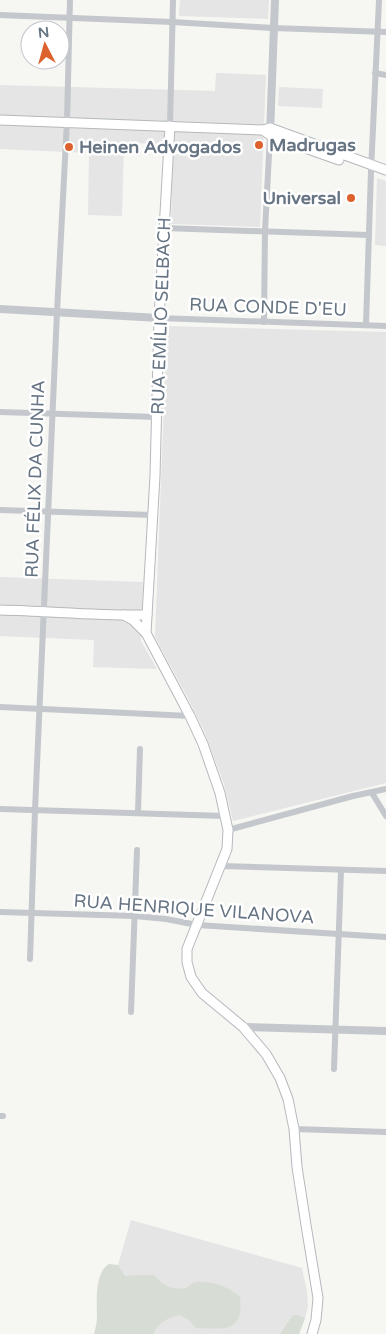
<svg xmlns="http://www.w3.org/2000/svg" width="386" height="1334" font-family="'Varela Round',sans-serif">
  <rect width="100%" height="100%" fill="#f6f6f3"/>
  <g fill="#e4e5e4">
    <polygon points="180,0 269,0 268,19 179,16"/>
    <polygon points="216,73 266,75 260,227 171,224 173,144 124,143 122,216 88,215 89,153 0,149 0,85 215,91"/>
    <polygon points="279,87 323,89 322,108 278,106"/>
    <polygon points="377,178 386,181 386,246 375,245"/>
    <polygon points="167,326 386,332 386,783 233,821 224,784 205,733 190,702 155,637"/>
    <polygon points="0,577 143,582 141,641 157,669 93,667 94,640 0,636"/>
    <polygon points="131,1220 302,1268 307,1291 308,1307 305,1318 299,1334 98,1334"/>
  </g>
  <g fill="#d7ddd4">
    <path d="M109 1264 118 1265 125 1276 141 1275H154C162 1285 173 1291 186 1288 189 1286 192 1283 196 1282 212 1280 229 1287 240 1297 244 1333 224 1329 196 1328L189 1320 179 1315C168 1318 158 1322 153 1334H94C95 1329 97 1323 97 1318 97 1302 94 1273 109 1264Z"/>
    <polygon points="293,1315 299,1315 301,1317 305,1318 299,1334 280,1334"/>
  </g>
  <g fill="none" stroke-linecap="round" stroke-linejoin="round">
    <defs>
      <g id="secondary">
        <polyline points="0,120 263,130 270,128 386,170"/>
        <polyline points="263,130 270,135 280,139 339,160"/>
        <path d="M0 610C49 611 98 616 147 615"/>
        <polyline points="124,615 133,620 146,633 190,716 203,744 220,793 225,816 228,830 227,849 187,949 187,962 191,977 202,993 243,1027 266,1054 280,1078 288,1099 294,1129 297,1167 306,1225 318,1298 316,1320 312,1334"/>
        <polyline points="146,633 155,476 159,318 170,126"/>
      </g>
    </defs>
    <use href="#secondary" stroke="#b4b9bd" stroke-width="11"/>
    <g stroke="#c4c7cb" stroke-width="6">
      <polyline points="0,15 172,22 273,28 386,32"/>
      <polyline points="375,73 386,75"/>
      <polyline points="170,126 173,0"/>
      <polyline points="164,228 369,235"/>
      <polyline points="159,318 386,326"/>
      <polyline points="264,322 265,231 270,135"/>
      <polyline points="366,325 371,171 379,0"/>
      <polyline points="0,412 157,417"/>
      <polyline points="0,510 153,515"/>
      <polyline points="0,707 190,716"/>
      <polyline points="372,793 386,816"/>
      <polyline points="0,809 225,816"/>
      <polyline points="138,813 140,749"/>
      <polyline points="228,830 353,796 386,789"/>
      <polyline points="221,866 386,871"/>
      <polyline points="0,912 135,916 166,919 197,925 386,937"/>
      <polyline points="30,959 35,810 57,312 67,121 70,0"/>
      <polyline points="131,1012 137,850"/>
      <polyline points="334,1069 341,870"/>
      <polyline points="0,1116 3,1116"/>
      <polyline points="294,1129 386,1132"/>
    </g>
    <g stroke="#c4c7cb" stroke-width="8">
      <polyline points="270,133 275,0"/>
      <polyline points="0,309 159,318"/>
      <polyline points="243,1027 386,1031"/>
    </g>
    <use href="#secondary" stroke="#fff" stroke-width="9"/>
  </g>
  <g fill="#dd612c" stroke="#fff" stroke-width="2">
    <circle cx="259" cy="145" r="5"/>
    <circle cx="69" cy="147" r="5"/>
    <circle cx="351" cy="198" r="5"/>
  </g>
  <g text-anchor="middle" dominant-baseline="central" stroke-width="5" stroke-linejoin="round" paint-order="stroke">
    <g font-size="18" font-weight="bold" fill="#667483" stroke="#fff" text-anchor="start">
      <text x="269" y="145">Madrugas</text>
      <text x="79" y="147">Heinen Advogados</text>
      <text x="341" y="198" text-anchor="end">Universal</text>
    </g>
    <g font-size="18" fill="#667483" stroke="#fff">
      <text transform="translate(268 307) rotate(2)">RUA CONDE D'EU</text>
      <text transform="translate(161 316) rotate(-88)">RUA EMÍLIO SELBACH</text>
      <text transform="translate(35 479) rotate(-88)">RUA FÉLIX DA CUNHA</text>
      <text transform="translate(194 909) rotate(4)">RUA HENRIQUE VILANOVA</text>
    </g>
  </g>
  <g transform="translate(45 45) rotate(354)"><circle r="24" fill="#ffffff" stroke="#c2c7cd"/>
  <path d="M0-4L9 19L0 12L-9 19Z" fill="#dd612c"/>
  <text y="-8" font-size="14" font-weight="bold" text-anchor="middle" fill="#667483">N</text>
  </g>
</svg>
